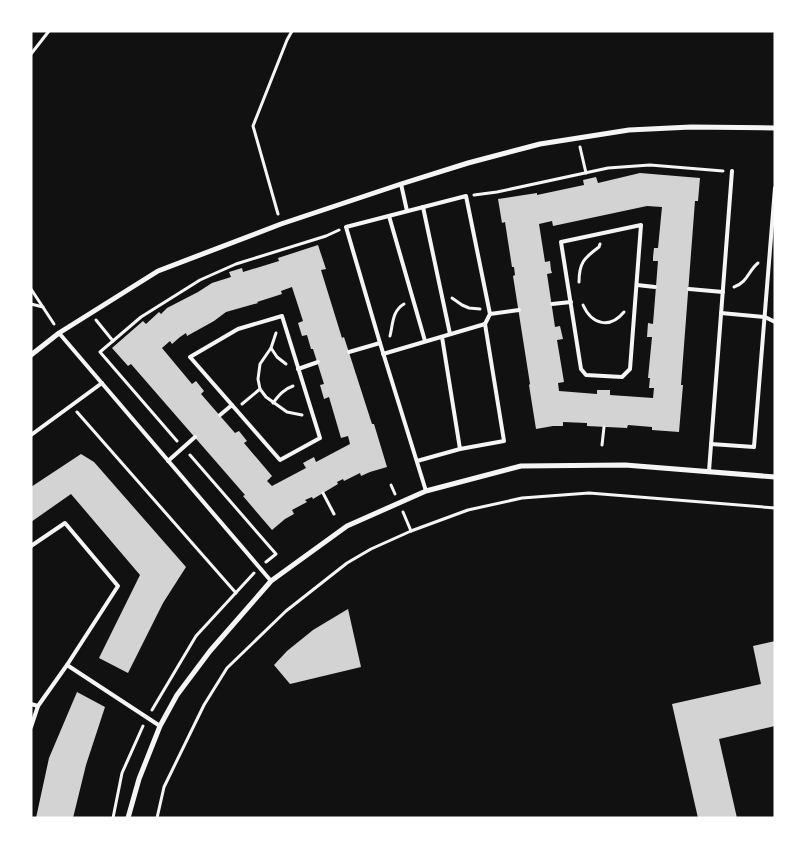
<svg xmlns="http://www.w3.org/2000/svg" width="806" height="849" font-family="'Alegreya Sans',sans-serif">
  <rect width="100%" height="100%" fill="#111"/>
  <g fill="#d3d3d3" fill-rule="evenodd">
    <path d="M640 173 700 178 698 201H695L681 385H683L679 432 652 430V427L628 425 627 428 587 426V423L563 422V426H553L536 429 529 385 530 384 513 276 515 275 514 267H512L505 222 502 223 498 199 537 193V195L584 185 583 180 596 177 598 183ZM647 206 662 207 658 248H654L653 257V261H658L653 324 648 323 647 337H652L648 378H650L649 388H654L653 398 610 395V390H597V394L559 391 558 383 564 382 557 340 563 339 560 326 555 327 547 274 552 273 551 270 550 261 545 262 539 224 552 221 553 226Z"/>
    <path d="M318 245 326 269 321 270 329 296 342 338 344 337 372 424H374L387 467 370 472 361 476 360 473 344 481 343 479 337 482 338 484 313 499 312 497 305 500 307 502 292 510 294 514 285 519 272 530 243 496 245 495 131 364 128 366 112 348 143 321 146 324 159 312 161 314 167 308 198 292 212 283 231 277 229 272 242 268 243 272 279 261 278 258ZM292 287 303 321 298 323 302 336 307 335 311 349H313L324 384 320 385 324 399 329 397 341 438 348 436 350 444 316 462 314 457 303 463 306 468 272 486 267 481 272 476 244 443 247 441 239 431 235 433 201 394 204 391 196 381 192 384 162 348 170 341 172 344 180 337 186 333 187 336 214 321 226 312 258 303 257 302 282 294 281 291Z"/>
    <polygon points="81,454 94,462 186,567 163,603 128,673 99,658 140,575 71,494 31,522 31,487"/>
    <polygon points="348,609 361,667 290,684 274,665 287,651 313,630"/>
    <polygon points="775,641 775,726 719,739 737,818 698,818 672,704 761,684 753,646"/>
    <polygon points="77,692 105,707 86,765 73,818 36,818 49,758"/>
  </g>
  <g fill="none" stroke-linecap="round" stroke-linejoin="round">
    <g stroke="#f5f5f5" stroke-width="3">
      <polyline points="31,54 49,31"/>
      <polyline points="580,147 586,173"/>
      <polyline points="474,195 497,192 608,168 650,165 723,171"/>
      <polyline points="278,214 253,126 287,40 292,31"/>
      <path d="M579 282C579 263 584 258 599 247L600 244"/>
      <path d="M734 287C748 282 748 271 758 263"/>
      <polyline points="31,289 54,324"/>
      <polyline points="452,298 462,305 469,308 480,309"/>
      <polyline points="31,304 43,307"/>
      <path d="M583 305C592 325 610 329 624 312"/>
      <polyline points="96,320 113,341"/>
      <polyline points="276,333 271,348 260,364 258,379 260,389 266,397 287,412 302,415"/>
      <path d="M390 336C393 324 392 311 404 304"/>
      <polyline points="271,348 277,357 286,364"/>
      <path d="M273 403C279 395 284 389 293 386"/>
      <polyline points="242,404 260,389"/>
      <polyline points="77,412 236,593"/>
      <polyline points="177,441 100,352 141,317 200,280 236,264 326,236 339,230"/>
      <polyline points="602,445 604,427"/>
      <polyline points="190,455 276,554 266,562"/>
      <polyline points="391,485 395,494"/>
      <polyline points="323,493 334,514"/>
      <polyline points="403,512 411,531"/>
      <polyline points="152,710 196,636 254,573"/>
      <polyline points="113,818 122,773 143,726"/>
      <polyline points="157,818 164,787 204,705 227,668 286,611 347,563 371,549 411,531 468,510 522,498 589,493 775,508"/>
    </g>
    <g stroke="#f5f5f5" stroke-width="4">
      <polyline points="401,184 407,211"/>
      <polyline points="423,207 450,334"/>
      <polyline points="389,216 425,341"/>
      <polygon points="641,225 630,369 622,377 586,375 581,369 561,242"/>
      <polyline points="637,285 655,287"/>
      <polyline points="689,289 723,292"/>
      <polyline points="552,304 571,302"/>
      <polyline points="721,313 765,317 775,322"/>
      <polyline points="490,314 519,310"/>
      <polygon points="282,316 320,438 280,460 190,357 238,329"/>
      <polyline points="59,333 271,581"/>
      <polyline points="442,337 460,449"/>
      <polyline points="349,352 380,343"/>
      <polyline points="383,354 485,324"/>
      <polyline points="298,369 318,362"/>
      <polyline points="220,415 232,405"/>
      <polyline points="31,435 102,383"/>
      <polyline points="711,444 754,447 775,188"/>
      <polyline points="168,461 195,437"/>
      <polyline points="417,461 460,449 504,441 485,324 490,314 466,196 346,227 380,343 426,491"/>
      <polyline points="709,471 732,171"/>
      <polyline points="31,546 65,523 118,586 67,665 38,706 31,704"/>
      <polyline points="67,665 160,726"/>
      <polyline points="31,727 38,706"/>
    </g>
    <g stroke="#f5f5f5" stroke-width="5">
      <polyline points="31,355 59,333 158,271 281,224 401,184 468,163 540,144 629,130 691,127 775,128"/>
      <polyline points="128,818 139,779 160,726 177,695 210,651 271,581 347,526 426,491 521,466 625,465 775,477"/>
    </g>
  </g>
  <rect width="806" height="849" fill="none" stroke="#ffffff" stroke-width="65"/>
</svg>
